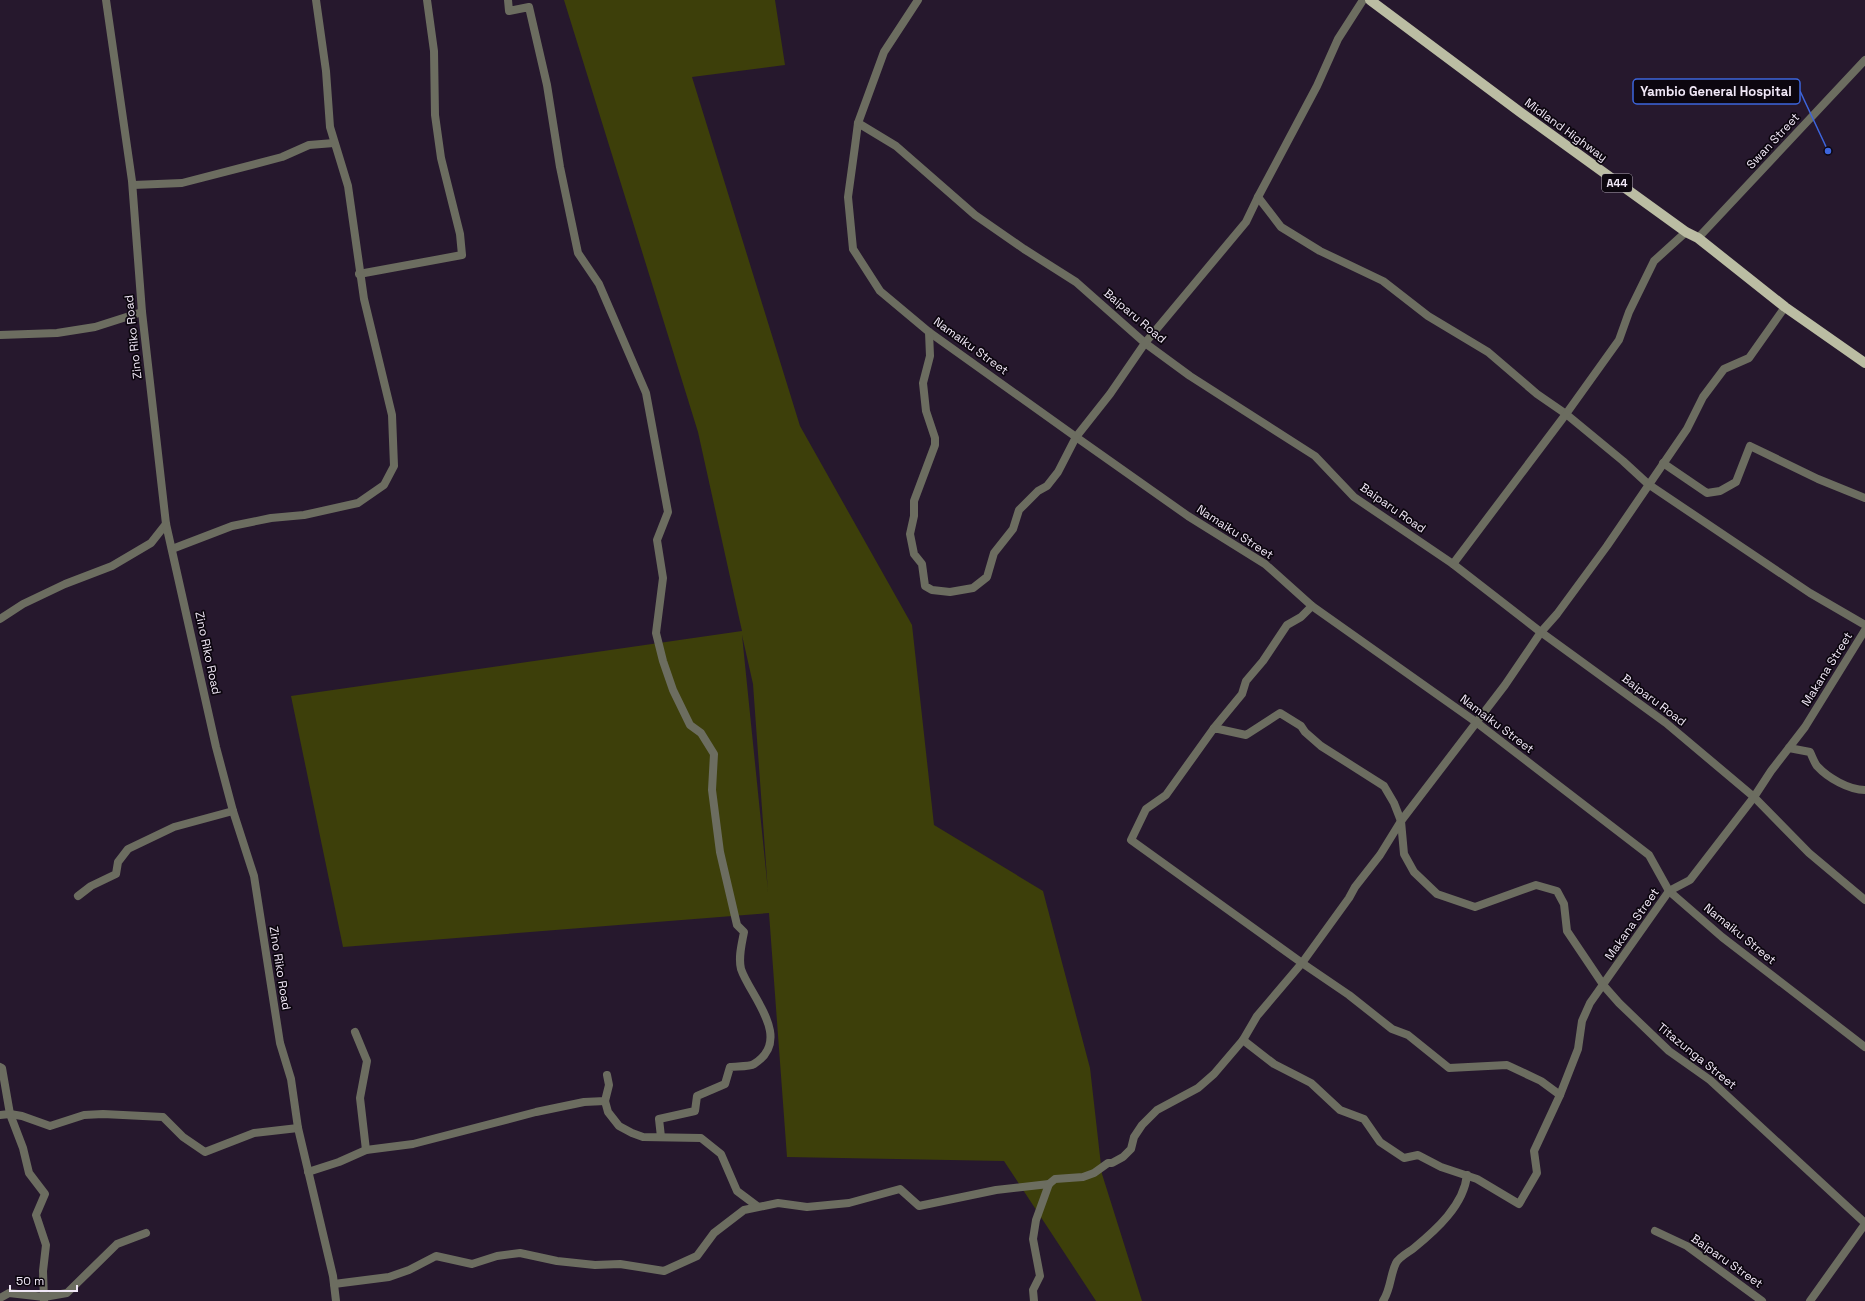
<svg xmlns="http://www.w3.org/2000/svg" width="1865" height="1301" font-family="'Space Grotesk',sans-serif">
  <rect width="100%" height="100%" fill="#26182d"/>
  <path fill="#3d3f0a" fill-rule="evenodd" d="M564 0H775L785 65 692 77 800 426 912 625 934 825 1043 891 1090 1068 1102 1174 1142 1301H1096L1004 1161 787 1157 769 913 343 947 291 696 742 631 698 432ZM742 635 753 684 768 892V891Z"/>
  <g fill="none" stroke-linecap="round" stroke-linejoin="round">
    <g stroke="#6c6d60" stroke-width="8">
      <path d="M508 0 509 11 529 7 547 85 560 167 578 253 599 284 646 393 668 512 657 540 663 578 656 633 663 661 673 690 690 725 701 733 714 754 712 790 720 852 737 925 744 932C742 943 738 957 741 969 750 996 794 1039 754 1064 749 1067 736 1066 730 1067L725 1084 697 1096 695 1111 659 1119 661 1137"/>
      <polyline points="918,0 884,52 858,123 855,146 848,197 853,249 880,291 929,332 1076,437 1188,516 1265,564 1312,606 1476,722 1649,855 1669,891 1722,937 1865,1047"/>
      <polyline points="858,123 896,146 975,215 1024,249 1076,282 1145,343 1190,376 1315,456 1354,497 1453,564 1538,630 1666,723 1754,797 1809,853 1865,900"/>
      <polyline points="133,185 182,183 282,157 309,145 334,143"/>
      <polyline points="1258,197 1281,227 1320,251 1383,281 1428,316 1488,352 1537,394 1566,414 1623,461 1648,484 1810,593 1865,625"/>
      <polyline points="1698,238 1865,60"/>
      <polyline points="359,274 462,255 460,234 441,158 435,115 434,51 427,0"/>
      <polyline points="929,332 930,356 923,383 926,411 935,438 935,445 914,501 914,516 910,534 914,554 922,564 925,586 932,590 950,592 973,588 987,577 994,553 1013,529 1019,510 1038,491 1047,486 1058,472 1076,437 1110,394 1145,343 1246,222 1258,197 1317,86 1338,39 1363,0"/>
      <polyline points="0,335 57,333 95,327 142,312"/>
      <polyline points="1663,463 1707,493 1720,491 1736,482 1750,446 1818,479 1865,498"/>
      <polyline points="172,549 232,526 271,518 304,515 358,503 384,485 394,466 392,415 364,299 348,186 330,127 326,71 316,0"/>
      <polyline points="1453,564 1566,414 1619,340 1629,312 1654,261 1686,232"/>
      <polyline points="0,619 23,604 65,584 112,566 151,543 166,524"/>
      <polyline points="1214,728 1242,694 1246,681 1263,661 1287,625 1301,617 1312,606"/>
      <path d="M1789 748 1810 752C1812 756 1814 762 1817 766 1828 778 1849 790 1865 790"/>
      <polyline points="78,896 91,886 116,874 118,862 128,849 174,827 233,811"/>
      <polyline points="355,1032 367,1061 360,1098 366,1150"/>
      <polyline points="1243,1040 1274,1064 1311,1083 1340,1110 1364,1119 1380,1142 1404,1158 1418,1155 1441,1167 1477,1179 1519,1204 1537,1173 1534,1151 1560,1095 1578,1049 1582,1021 1590,1003 1669,891 1690,880 1754,797 1771,771 1805,727 1865,630"/>
      <polyline points="0,1067 2,1068 10,1114 23,1148 29,1173 45,1194 36,1215 46,1245 43,1271 44,1301"/>
      <polyline points="1560,1095 1541,1081 1507,1065 1449,1068 1408,1035 1392,1029 1349,995 1302,963 1131,840 1146,809 1166,795 1214,728 1246,735 1280,713 1301,726 1305,732 1321,746 1384,786 1394,803 1401,821 1404,854 1414,872 1437,894 1475,907 1536,885 1557,891 1564,904 1567,931 1604,986 1619,1003 1669,1051 1710,1080 1865,1223"/>
      <polyline points="605,1101 608,1112 619,1126 632,1133 643,1137 701,1138 721,1154 737,1191 757,1206"/>
      <polyline points="0,1115 10,1114 22,1116 50,1126 84,1115 103,1114 163,1117 183,1137 205,1152 254,1133 298,1128"/>
      <polyline points="308,1172 339,1162 366,1150 413,1144 536,1112 584,1102 605,1101 609,1085 607,1075"/>
      <polyline points="1655,1231 1687,1246 1762,1301"/>
      <polyline points="334,1284 389,1277 409,1270 436,1256 472,1264 497,1256 520,1253 557,1261 595,1265 620,1264 664,1271 697,1256 714,1233 744,1210 778,1203 807,1207 849,1203 900,1189 919,1206 996,1190 1049,1184"/>
      <polyline points="0,1298 9,1293 44,1297 67,1293 117,1244 146,1233"/>
      <polyline points="1034,1301 1033,1290 1040,1276 1033,1239 1036,1220 1049,1184 1055,1179 1083,1177 1094,1173 1108,1163 1112,1163 1123,1157 1131,1149 1134,1137 1142,1125 1157,1110 1198,1088 1214,1074 1243,1040 1257,1016 1302,963 1349,898 1355,887 1380,855 1401,821 1505,685 1541,632 1557,614 1607,546 1687,429 1703,397 1724,369 1749,358 1785,307"/>
      <path d="M1383 1301C1391 1289 1390 1275 1396 1263 1399 1257 1409 1252 1414 1248 1436 1230 1464 1205 1467 1175"/>
      <polyline points="1810,1301 1865,1224"/>
    </g>
    <polyline stroke="#6c6d60" stroke-width="8" points="106,0 132,181 142,312 166,524 216,747 233,811 254,876 280,1043 291,1079 298,1128 333,1276 336,1301"/>
    <polyline stroke="#bbbda3" stroke-width="10" points="1370,0 1520,112 1686,232 1698,238 1785,307 1865,363"/>
  </g>
  <g text-anchor="middle" dominant-baseline="central" stroke-width="3.5" stroke-linejoin="round" paint-order="stroke">
    <rect fill="#0c060f" stroke="#aca4b1" stroke-width="1" x="1602" y="174" width="30" height="18" rx="3"/>
    <g font-size="11" font-weight="bold" fill="#f1e8f7">
      <text x="1617" y="183">A44</text>
    </g>
    <g font-size="12" fill="#f1e8f7" stroke="#0c060f">
      <text transform="translate(1566 130) rotate(36)">Midland Highway</text>
      <text transform="translate(1773 141) rotate(-47)">Swan Street</text>
      <text transform="translate(1135 316) rotate(40)">Baiparu Road</text>
      <text transform="translate(133 337) rotate(-96)">Zino Riko Road</text>
      <text transform="translate(971 346) rotate(36)">Namaiku Street</text>
      <text transform="translate(1393 508) rotate(35)">Baiparu Road</text>
      <text transform="translate(1235 532) rotate(33)">Namaiku Street</text>
      <text transform="translate(208 653) rotate(78)">Zino Riko Road</text>
      <text transform="translate(1827 669) rotate(-58)">Makana Street</text>
      <text transform="translate(1654 700) rotate(37)">Baiparu Road</text>
      <text transform="translate(1497 724) rotate(37)">Namaiku Street</text>
      <text transform="translate(1632 924) rotate(-55)">Makana Street</text>
      <text transform="translate(1740 934) rotate(39)">Namaiku Street</text>
      <text transform="translate(280 968) rotate(81)">Zino Riko Road</text>
      <text transform="translate(1697 1056) rotate(39)">Titazunga Street</text>
      <text transform="translate(1727 1261) rotate(35)">Baiparu Street</text>
    </g>
  </g>
  <path fill="none" stroke="#3d65dd" stroke-width="1.5" d="M1828 151L1800 91"/>
  <circle fill="#3d65dd" stroke="#0c060f" stroke-width="1.5" cx="1828" cy="151" r="4"/>
  <rect fill="#0c060f" stroke="#3d65dd" stroke-width="1.5" x="1633" y="79" width="167" height="25" rx="4"/>
  <g font-size="13" text-anchor="middle" font-weight="bold" fill="#f1e8f7">
    <text x="1716" y="96">Yambio General Hospital</text>
  </g>
  <path d="M10 1285v6h67v-6" fill="none" stroke="#f1e8f7" stroke-width="2"/>
  <text x="16" y="1285" font-size="12" fill="#f1e8f7" stroke="#0c060f" stroke-width="3" paint-order="stroke">50 m</text>
</svg>
